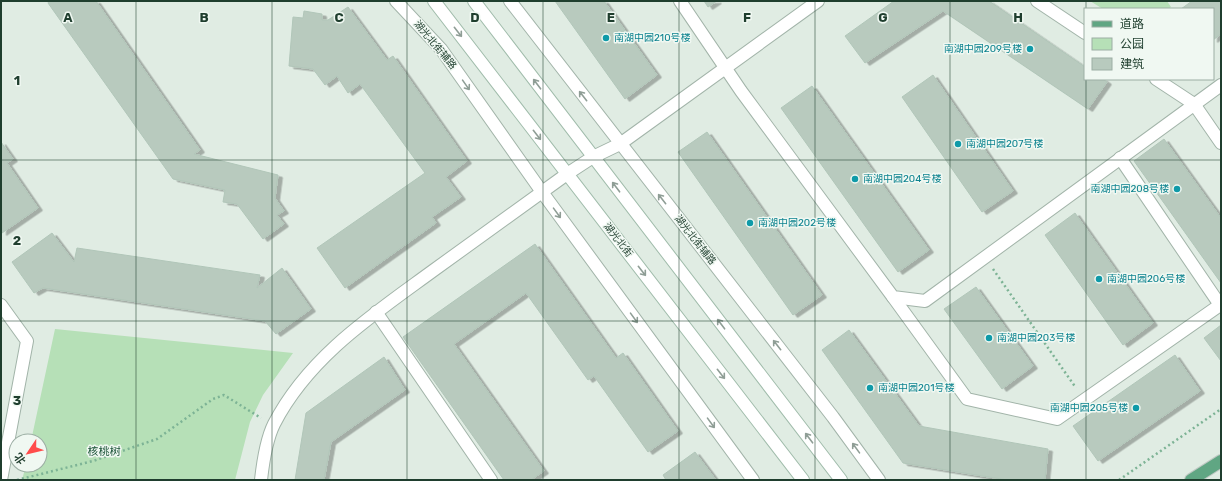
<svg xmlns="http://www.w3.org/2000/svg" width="1222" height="481" font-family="Rubik,'Noto Sans SC',sans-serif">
  <defs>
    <filter id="shadow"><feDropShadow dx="4.5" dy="2.5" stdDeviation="0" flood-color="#0004"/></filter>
  </defs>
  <rect width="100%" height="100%" fill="#e0ece3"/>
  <g fill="#b6e0b7">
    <polygon points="1090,1 1167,1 1171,7 1168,9 1103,9"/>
    <polygon points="55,329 293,353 263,395 250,422 235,480 22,480 26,465 40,465 40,441 31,441"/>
  </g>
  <g fill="#b8cabe" stroke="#b1c6b9" filter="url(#shadow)">
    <polygon points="49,1 96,1 200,150 194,154 278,175 275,198 284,211 277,215 284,224 263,239 237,204 223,202 225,190 173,179 48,3"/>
    <polygon points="555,1 604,1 657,75 625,99"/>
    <polygon points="704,1 717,1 708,7"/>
    <polygon points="894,1 989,1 1085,67 1085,79 1103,79 1107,82 1088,109 943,11 865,63 845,36"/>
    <polygon points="1192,1 1221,1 1221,34 1213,40 1213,9 1181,9"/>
    <polygon points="348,7 387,60 393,56 467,161 446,177 461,197 432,217 436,223 345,288 317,248 425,173 360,84 348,93 337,76 325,85 313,69 289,66 293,17 303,18 304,11 322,14 322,20 328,20"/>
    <polygon points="933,75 1013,191 982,212 902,97"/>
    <polygon points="812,86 929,250 898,272 781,108"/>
    <polygon points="707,132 822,295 793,315 678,152"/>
    <polygon points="1164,139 1221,218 1221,283 1134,161"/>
    <polygon points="1,142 13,159 7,163 38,208 2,233"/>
    <polygon points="1075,213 1153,323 1123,345 1045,235"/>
    <polygon points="52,233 74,262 77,248 260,275 257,288 282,268 311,309 276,334 265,321 43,288 34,293 12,262"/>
    <polygon points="535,244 616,358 623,353 678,431 648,452 594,376 588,380 526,293 454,344 544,471 531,480 504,480 403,337"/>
    <polygon points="976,287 1033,366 1002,389 944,309"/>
    <polygon points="1221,325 1221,361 1204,338"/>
    <polygon points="849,330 919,426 1048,449 1045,480 1007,480 903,463 822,350"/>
    <polygon points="1175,355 1200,391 1098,461 1073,426"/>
    <polygon points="384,357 405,390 331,442 324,480 295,480 306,413"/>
    <polygon points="695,452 716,480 666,480 663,475"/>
  </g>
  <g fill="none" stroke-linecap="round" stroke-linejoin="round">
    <defs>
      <g id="street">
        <polyline points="396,1 441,49 542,192 753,480"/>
        <polyline points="510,1 833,417 879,480"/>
        <polyline points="680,1 741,91 893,297 925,301 1221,85"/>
        <polyline points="1037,1 1085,33"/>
        <polyline points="1156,79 1194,104 1221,143"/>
        <polyline points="893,297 967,399 1057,419 1220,305 1120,158"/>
        <polyline points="1,305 27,341 1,480"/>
        <polyline points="376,312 491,480"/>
        <path d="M261 480C263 462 266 440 274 424 309 356 374 314 434 270 479 238 523 206 567 174L593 157 620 144 818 1"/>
      </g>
      <g id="secondary">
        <polyline points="434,1 803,480"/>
        <polyline points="474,1 841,480"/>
      </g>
      <polyline id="primary" points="1191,480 1221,461"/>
    </defs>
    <use href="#street" stroke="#a2b4a9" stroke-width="14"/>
    <use href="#secondary" stroke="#a0bcab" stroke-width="14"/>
    <use href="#primary" stroke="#c0c9c4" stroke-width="14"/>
    <g stroke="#7db395" stroke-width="2.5" stroke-dasharray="2 3" stroke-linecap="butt">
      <polyline points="993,269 1076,388"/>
      <polyline points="17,480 93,461 157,439 213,399 224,395 261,418"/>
      <polyline points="1119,480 1221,409"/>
    </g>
    <use href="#street" stroke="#fff" stroke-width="12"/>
    <use href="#secondary" stroke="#fff" stroke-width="12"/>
    <use href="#primary" stroke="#60a683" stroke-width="12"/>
  </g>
  <defs><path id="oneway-shaft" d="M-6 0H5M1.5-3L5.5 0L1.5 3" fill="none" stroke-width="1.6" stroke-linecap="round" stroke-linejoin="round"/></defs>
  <g stroke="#8f9e96">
    <use href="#oneway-shaft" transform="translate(458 32) rotate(52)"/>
    <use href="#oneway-shaft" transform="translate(537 84) rotate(-127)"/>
    <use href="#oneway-shaft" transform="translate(466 85) rotate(55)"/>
    <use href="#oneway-shaft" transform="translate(583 96) rotate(-128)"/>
    <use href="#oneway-shaft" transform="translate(537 135) rotate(52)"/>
    <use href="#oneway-shaft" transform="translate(616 187) rotate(-127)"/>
    <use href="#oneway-shaft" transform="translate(662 199) rotate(-128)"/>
    <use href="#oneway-shaft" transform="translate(557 213) rotate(54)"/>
    <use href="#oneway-shaft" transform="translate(642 271) rotate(52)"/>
    <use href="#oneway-shaft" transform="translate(634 318) rotate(54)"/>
    <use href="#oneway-shaft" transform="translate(721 324) rotate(-127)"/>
    <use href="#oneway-shaft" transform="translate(777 345) rotate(-128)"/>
    <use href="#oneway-shaft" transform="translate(721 374) rotate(52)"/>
    <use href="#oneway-shaft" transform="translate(711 423) rotate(54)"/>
    <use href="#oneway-shaft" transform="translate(809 438) rotate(-127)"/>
    <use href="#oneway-shaft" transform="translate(856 448) rotate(-126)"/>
  </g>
  <path fill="none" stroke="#1f3e2e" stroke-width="1" stroke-opacity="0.55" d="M136 1V480M272 1V480M407 1V480M543 1V480M679 1V480M815 1V480M950 1V480M1086 1V9M1086 79V480M1 160H1221M1 321H1221"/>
  <g fill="#0f9aa8" stroke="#f0f8f2" stroke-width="1.5">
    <circle cx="606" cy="38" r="4"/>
    <circle cx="1030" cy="49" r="4"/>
    <circle cx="958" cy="144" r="4"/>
    <circle cx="855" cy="179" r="4"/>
    <circle cx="1177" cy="189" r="4"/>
    <circle cx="750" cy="223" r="4"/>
    <circle cx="1099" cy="279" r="4"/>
    <circle cx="989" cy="338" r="4"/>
    <circle cx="870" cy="388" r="4"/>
    <circle cx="1136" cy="408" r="4"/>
  </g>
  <g text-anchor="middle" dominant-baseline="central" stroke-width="3" stroke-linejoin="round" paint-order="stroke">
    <g font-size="10" fill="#0d838f" stroke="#f0f8f2" text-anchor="start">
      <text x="614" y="38">南湖中园210号楼</text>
      <text x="1022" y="49" text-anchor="end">南湖中园209号楼</text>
      <text x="966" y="144">南湖中园207号楼</text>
      <text x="863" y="179">南湖中园204号楼</text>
      <text x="1169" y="189" text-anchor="end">南湖中园208号楼</text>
      <text x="758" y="223">南湖中园202号楼</text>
      <text x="1107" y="279">南湖中园206号楼</text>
      <text x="997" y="338">南湖中园203号楼</text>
      <text x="878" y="388">南湖中园201号楼</text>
      <text x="1128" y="408" text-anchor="end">南湖中园205号楼</text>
    </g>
    <g font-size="10" fill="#1f3e2e" stroke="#f0f8f2">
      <text transform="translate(435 45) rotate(50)">湖光北街辅路</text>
      <text transform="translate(618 240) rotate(52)">湖光北街</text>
      <text transform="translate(695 240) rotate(52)">湖光北街辅路</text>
    </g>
    <g font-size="11" fill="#195236" stroke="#f0f8f2">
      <text x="104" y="451">核桃树</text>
    </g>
  </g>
  <g font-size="13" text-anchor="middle" font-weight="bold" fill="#1f3e2e" stroke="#f0f8f2" stroke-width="3" stroke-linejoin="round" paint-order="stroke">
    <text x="68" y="22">A</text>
    <text x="204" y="22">B</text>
    <text x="339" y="22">C</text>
    <text x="475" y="22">D</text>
    <text x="611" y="22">E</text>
    <text x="747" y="22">F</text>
    <text x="883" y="22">G</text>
    <text x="1018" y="22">H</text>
    <text x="17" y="85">1</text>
    <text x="17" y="245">2</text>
    <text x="17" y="405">3</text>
  </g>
  <rect width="1222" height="481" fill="none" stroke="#1f3e2e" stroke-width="4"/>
  <rect x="1084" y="8" width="130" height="72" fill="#f0f8f2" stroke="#9caea4"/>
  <rect x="1092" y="21" width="20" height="6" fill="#60a683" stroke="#9caea4"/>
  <text x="1120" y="28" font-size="12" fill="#1f3e2e">道路</text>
  <rect x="1092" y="38" width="20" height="12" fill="#b6e0b7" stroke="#9caea4"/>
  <text x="1120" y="48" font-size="12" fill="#1f3e2e">公园</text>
  <rect x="1092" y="58" width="20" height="12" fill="#b8cabe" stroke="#9caea4"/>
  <text x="1120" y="68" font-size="12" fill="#1f3e2e">建筑</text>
  <g transform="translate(28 453) rotate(235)"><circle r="19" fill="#f0f8f2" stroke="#9caea4"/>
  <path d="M0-3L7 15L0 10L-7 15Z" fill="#ff4c4b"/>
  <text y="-6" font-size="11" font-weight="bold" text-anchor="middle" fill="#1f3e2e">北</text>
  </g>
</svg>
